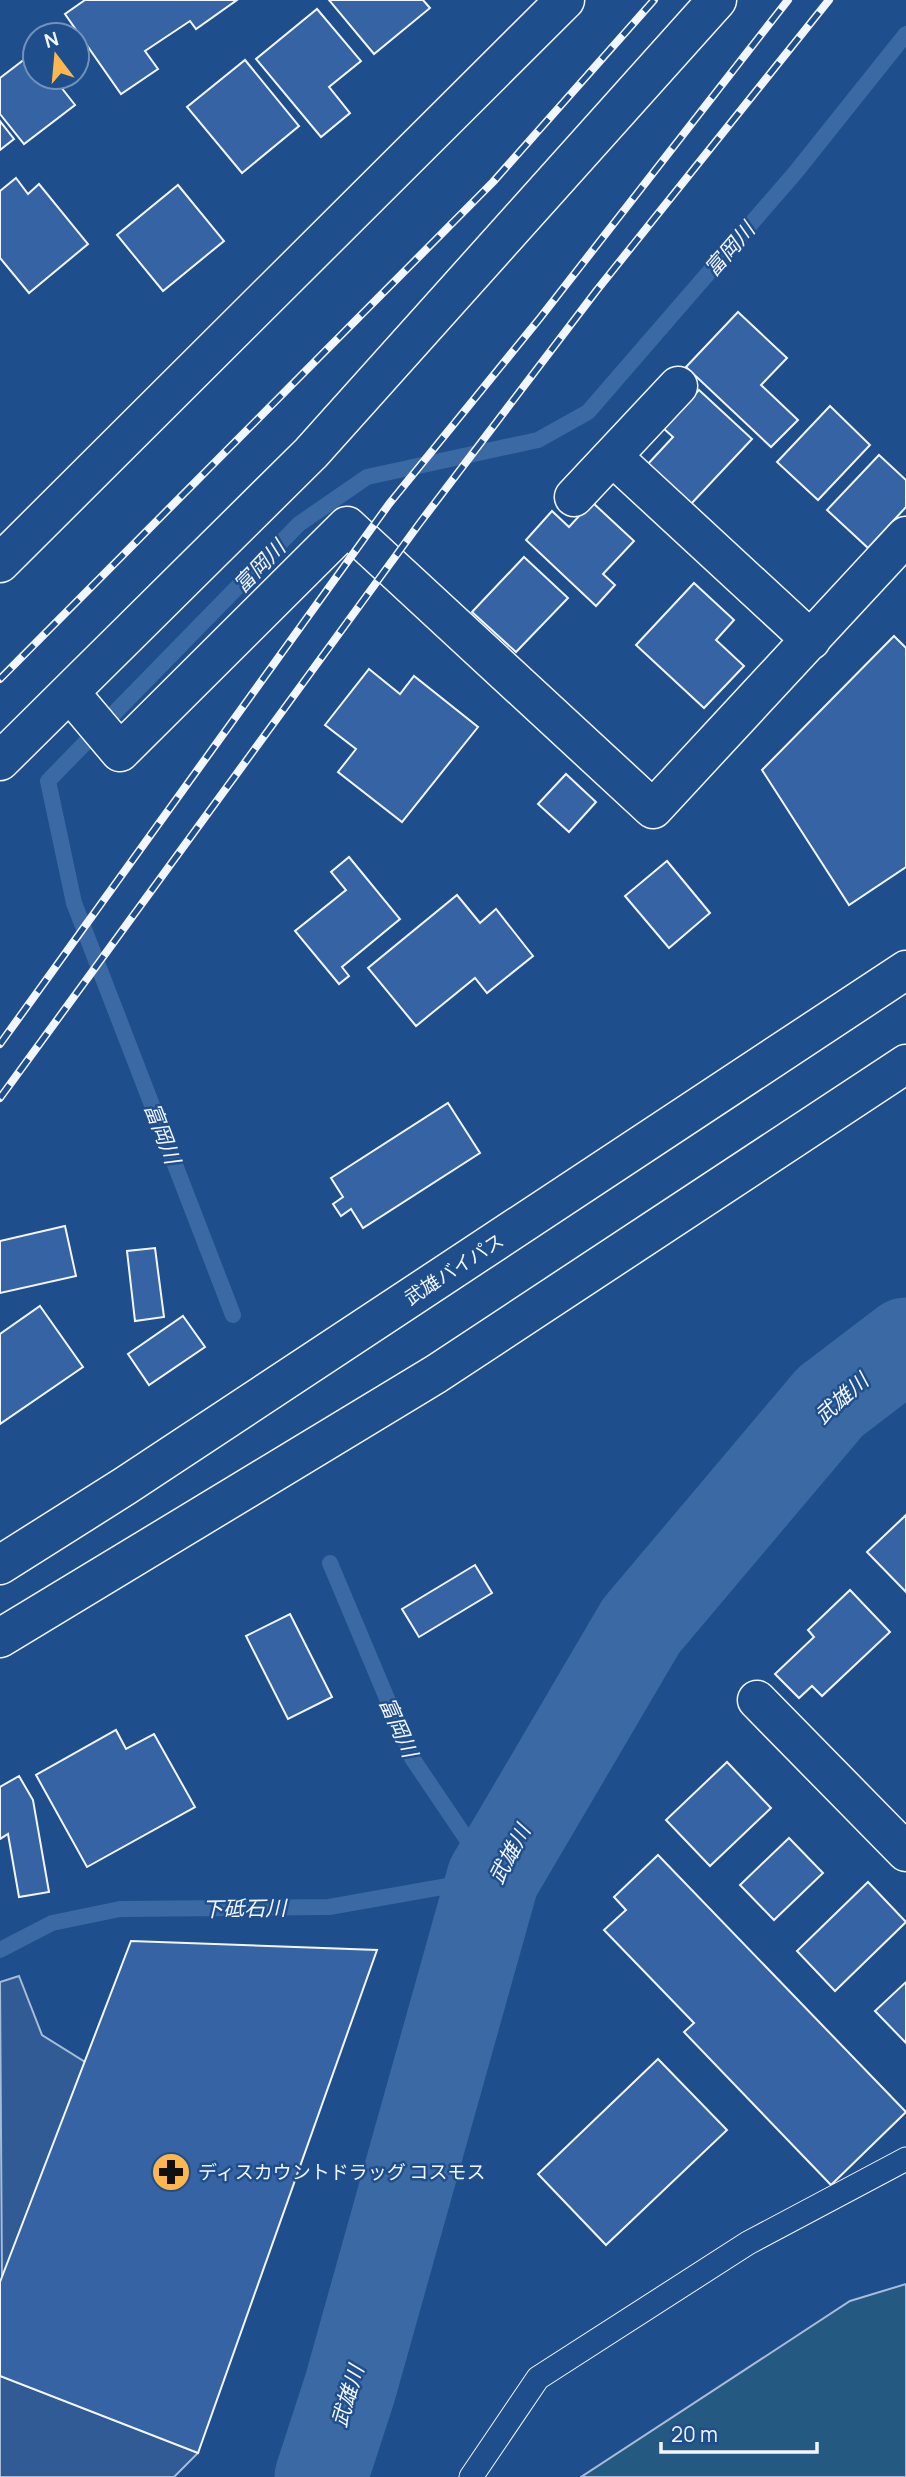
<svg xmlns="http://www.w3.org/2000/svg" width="906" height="2477" font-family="Manrope,'Noto Sans JP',sans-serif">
  <rect width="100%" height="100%" fill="#1f4e8c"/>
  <polygon fill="#245a82" stroke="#a8bbd7" stroke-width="2" points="906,2284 906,2477 581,2477 850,2301"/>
  <g fill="#305b95" stroke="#a8bbd7" stroke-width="2">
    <polygon points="19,1976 42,2035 85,2062 2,2282 0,1982"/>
    <polygon points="0,2376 198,2453 174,2477 0,2477"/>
  </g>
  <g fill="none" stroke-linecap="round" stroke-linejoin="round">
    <g stroke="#3b69a3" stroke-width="16">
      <polyline points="233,1315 74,903 48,781 299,524 367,477 538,440 588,412 795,173 906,34"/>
      <polyline points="0,1950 52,1923 120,1909 329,1907 493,1878 412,1758 330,1563"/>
    </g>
    <polyline stroke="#3b69a3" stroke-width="93" points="321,2477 350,2388 493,1878 641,1626 830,1402 906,1344"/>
  </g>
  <g fill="#3563a3" stroke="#f2f6ff" stroke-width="2">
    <polygon points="85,0 237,0 196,29 190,21 145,51 158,69 121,94 65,14"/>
    <polygon points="329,0 423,0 430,8 374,54"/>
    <polygon points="317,9 361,61 329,87 350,113 321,137 256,59"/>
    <polygon points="34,52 35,77 53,77 75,105 24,144 0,114 0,78"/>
    <polygon points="245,60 299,126 242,173 187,107"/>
    <polygon points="0,121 14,139 0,150"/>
    <polygon points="16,178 28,194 39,184 88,244 29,293 0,258 0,191"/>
    <polygon points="178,185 224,241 163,291 117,235"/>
    <polygon points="738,312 787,358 761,385 798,420 771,447 686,367"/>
    <polygon points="699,390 752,439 690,505 647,465 673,437 663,428"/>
    <polygon points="830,406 870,445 818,500 777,462"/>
    <polygon points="879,455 906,480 906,507 868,548 827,510"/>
    <polygon points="592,502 634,541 603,574 615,585 596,606 526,540 552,511 569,527"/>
    <polygon points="524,557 568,598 516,652 472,612"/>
    <polygon points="694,583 734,620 716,640 744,666 704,708 636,645"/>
    <polygon points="894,636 906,648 906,867 849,905 762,770"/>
    <polygon points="369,669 400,694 414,676 478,727 402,822 338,772 356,749 325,725"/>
    <polygon points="566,774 596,802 569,832 538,804"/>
    <polygon points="349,857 400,919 342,967 349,976 339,984 295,931 346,890 331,872"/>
    <polygon points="667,861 710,913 669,948 625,896"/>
    <polygon points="457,895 480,923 496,909 533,956 487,993 475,978 416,1026 368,968"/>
    <polygon points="448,1103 480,1153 363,1228 351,1209 341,1216 333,1204 343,1197 331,1178"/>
    <polygon points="65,1226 76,1276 0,1293 0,1241"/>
    <polygon points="155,1248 164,1317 135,1321 127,1251"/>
    <polygon points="40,1306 83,1367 0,1424 0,1334"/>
    <polygon points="183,1316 205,1347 149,1385 128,1354"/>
    <polygon points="906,1515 906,1592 867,1552"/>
    <polygon points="475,1565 492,1593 419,1637 402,1609"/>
    <polygon points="850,1590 890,1632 822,1696 812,1686 799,1698 775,1674 814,1637 808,1630"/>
    <polygon points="290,1614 332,1697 288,1719 246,1636"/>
    <polygon points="116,1730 126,1749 154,1734 195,1807 87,1867 36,1775"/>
    <polygon points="727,1762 771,1808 710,1866 666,1820"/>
    <polygon points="19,1776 33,1800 49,1892 19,1897 8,1834 0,1839 0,1787"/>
    <polygon points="789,1838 823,1873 774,1920 740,1885"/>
    <polygon points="658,1855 906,2112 831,2185 684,2032 694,2023 604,1930 626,1910 614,1897"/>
    <polygon points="868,1882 906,1922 835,1991 797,1951"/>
    <polygon points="131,1941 377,1950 198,2453 0,2376 0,2282"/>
    <polygon points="906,1982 906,2043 875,2011"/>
    <polygon points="658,2059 727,2130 606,2245 538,2174"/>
  </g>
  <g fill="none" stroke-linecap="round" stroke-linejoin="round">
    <defs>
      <polyline id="lane" points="471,2477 538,2378 748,2243 906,2159"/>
      <g id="street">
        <polyline points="613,457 811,640"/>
        <polyline points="574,497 678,386"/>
        <polyline points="0,563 565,0"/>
        <polyline points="71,694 120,752 347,526 653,809 906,536"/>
        <polyline points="0,761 311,453 717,0"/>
        <polyline points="757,1700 906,1852"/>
      </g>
      <g id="highway">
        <polyline points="0,1565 125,1486 906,970"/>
        <polyline points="0,1638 436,1374 906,1064"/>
      </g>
    </defs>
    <use href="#lane" stroke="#f2f6ff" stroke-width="25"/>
    <use href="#street" stroke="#f2f6ff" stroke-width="41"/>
    <use href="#highway" stroke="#f2f6ff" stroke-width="41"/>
    <use href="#lane" stroke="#1f4e8c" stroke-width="23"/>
    <use href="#street" stroke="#1f4e8c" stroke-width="38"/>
    <use href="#highway" stroke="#1f4e8c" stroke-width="38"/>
    <defs>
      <g id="rail">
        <polyline points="0,679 493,182 654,0"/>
        <polyline points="0,1044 389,504 540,318 788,0"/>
        <polyline points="0,1098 419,524 597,290 829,0"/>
      </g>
    </defs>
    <use href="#rail" stroke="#f2f6ff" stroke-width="8"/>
    <use href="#rail" stroke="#1f4e8c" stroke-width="5" stroke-dasharray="16" stroke-linecap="butt"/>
  </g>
  <defs>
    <symbol id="pharmacy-disc" viewBox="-11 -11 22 22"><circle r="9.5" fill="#ffb74d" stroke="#1f4e8c"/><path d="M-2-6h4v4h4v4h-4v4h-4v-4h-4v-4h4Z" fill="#111"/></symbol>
  </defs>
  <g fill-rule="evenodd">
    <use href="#pharmacy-disc" x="149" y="2150" width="44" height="44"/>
  </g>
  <g text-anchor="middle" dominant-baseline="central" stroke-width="5" stroke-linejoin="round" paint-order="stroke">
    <g font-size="19" fill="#f2f6ff" stroke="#1f4e8c">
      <text transform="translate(454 1269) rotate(-33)">武雄バイパス</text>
    </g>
    <g font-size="19" fill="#f2f6ff" stroke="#1f4e8c" text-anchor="start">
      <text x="198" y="2172">ディスカウントドラッグ コスモス</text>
    </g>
    <g font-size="21" font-style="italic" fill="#f2f6ff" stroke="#1f4e8c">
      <text transform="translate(729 249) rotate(-49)">富岡川</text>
      <text transform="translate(259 566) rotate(-46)">富岡川</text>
      <text transform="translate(163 1133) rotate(69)">富岡川</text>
      <text transform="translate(841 1398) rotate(-42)">武雄川</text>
      <text transform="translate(399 1727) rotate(66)">富岡川</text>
      <text transform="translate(509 1854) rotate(-62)">武雄川</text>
      <text transform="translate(244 1908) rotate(-1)">下砥石川</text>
      <text transform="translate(347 2396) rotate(-73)">武雄川</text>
    </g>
  </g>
  <g transform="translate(56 56) rotate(344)"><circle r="33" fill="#1f4e8c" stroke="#7391ba" stroke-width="2"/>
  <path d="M0-5L12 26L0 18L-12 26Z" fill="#ffb74d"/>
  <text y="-10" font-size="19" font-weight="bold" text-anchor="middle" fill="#f2f6ff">N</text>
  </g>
  <path d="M661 2442v10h156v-10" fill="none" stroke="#f2f6ff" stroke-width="3.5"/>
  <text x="671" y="2442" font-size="21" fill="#f2f6ff" stroke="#1f4e8c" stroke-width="5" paint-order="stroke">20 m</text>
</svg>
